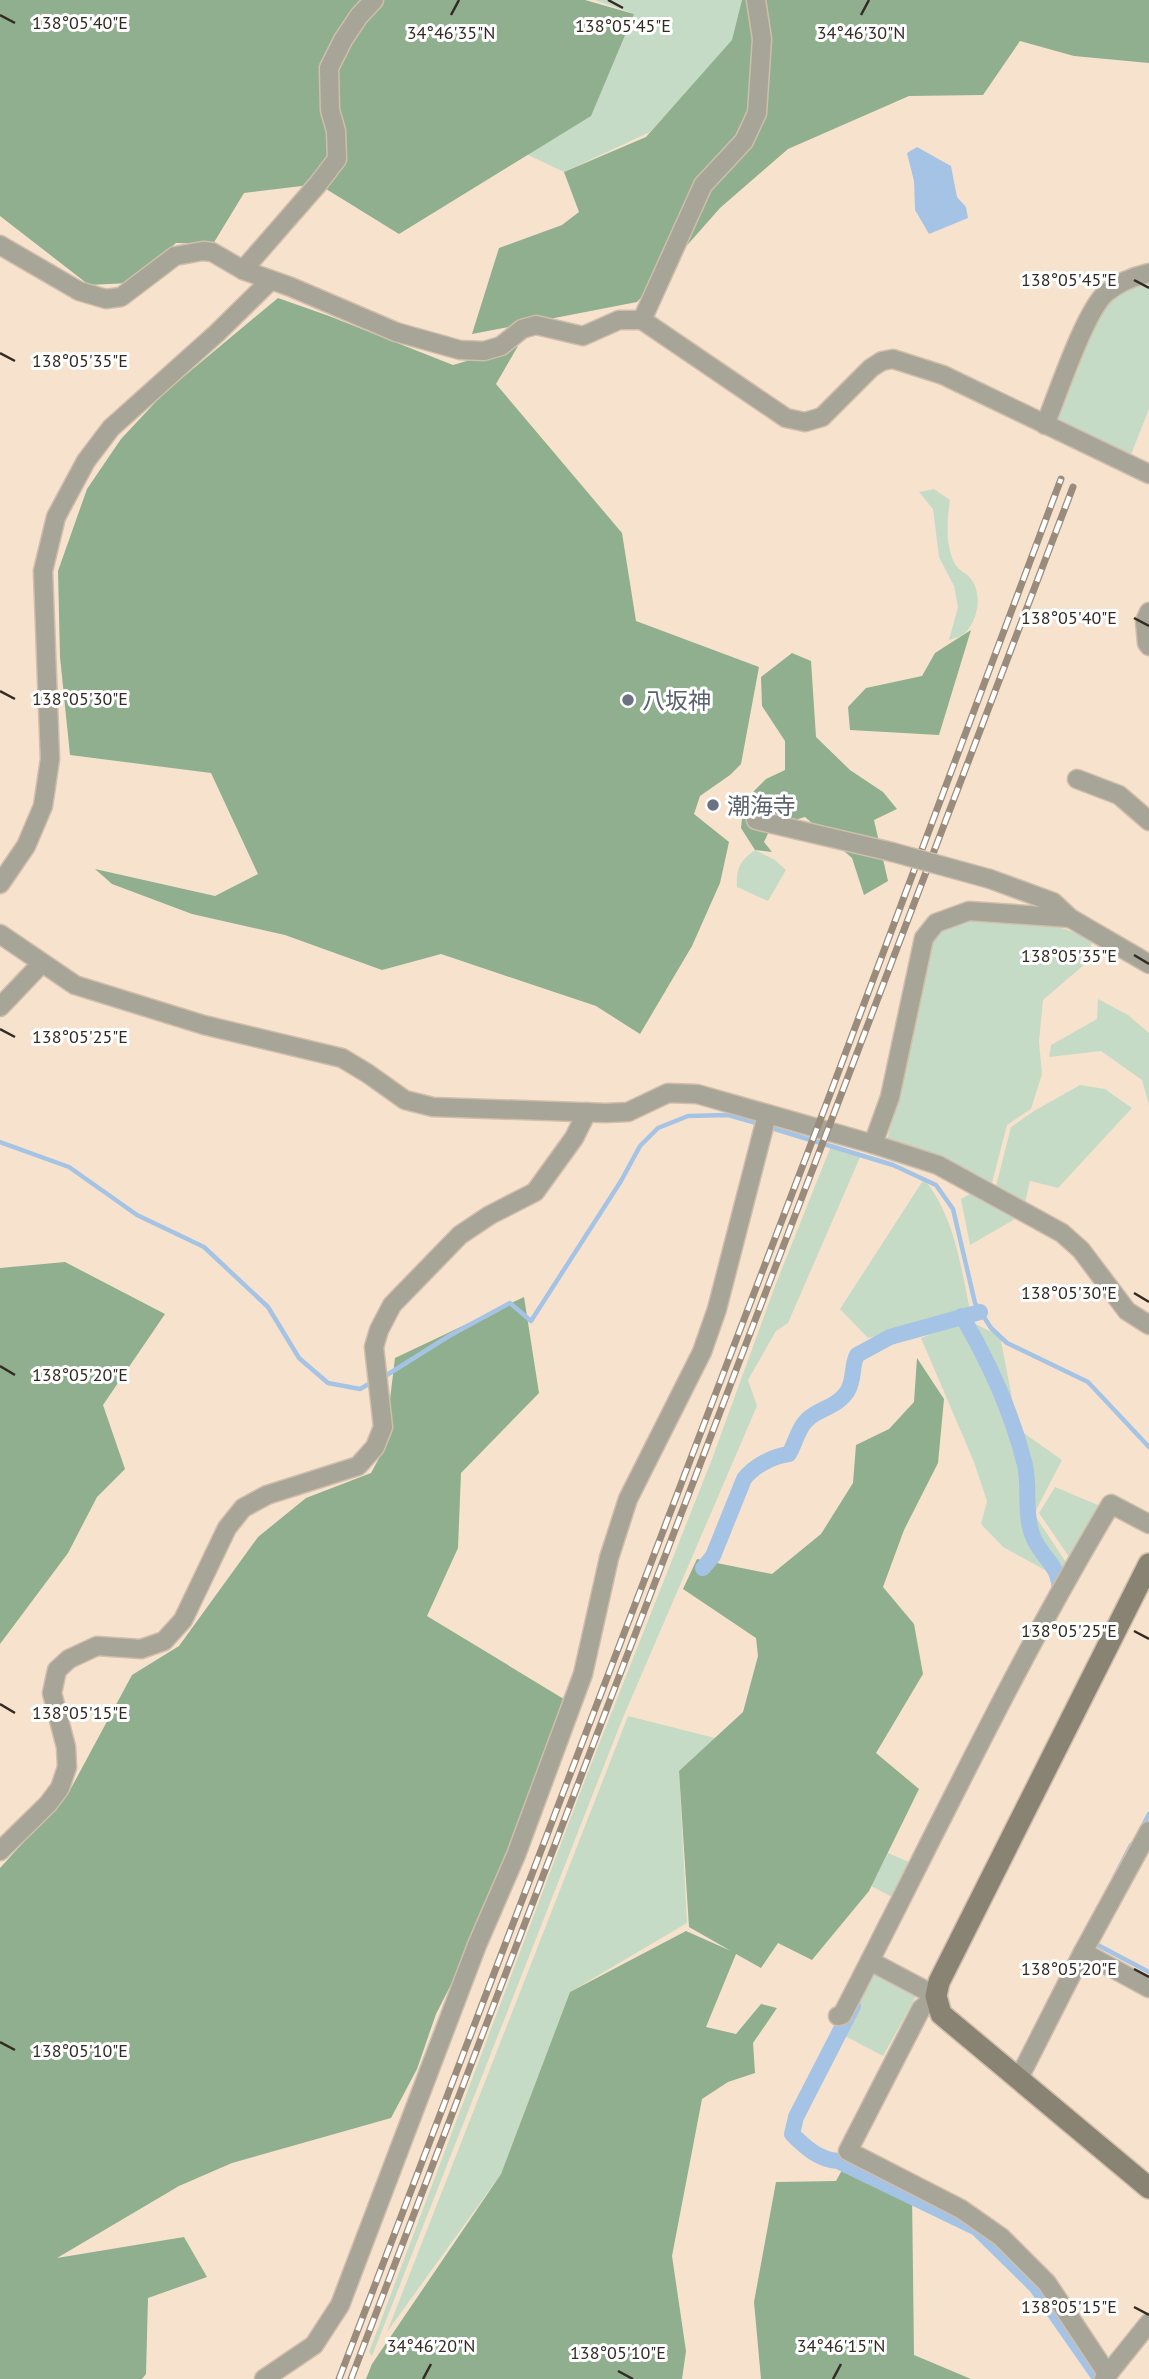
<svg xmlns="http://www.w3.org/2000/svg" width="1149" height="2379" font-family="'PT Sans','Noto Sans JP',sans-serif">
  <rect width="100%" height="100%" fill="#f7e3cd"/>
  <g fill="#c6dbc5">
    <polygon points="595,0 743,0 733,40 650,132 564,172 526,154 591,115 634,14"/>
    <path d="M1149 279V409L1130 457 1054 422C1065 394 1090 315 1110 298 1122 287 1134 283 1149 279Z"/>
    <path d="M934 489 950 500C947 520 945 546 955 564 959 571 967 573 971 579 983 595 978 621 964 634 960 637 954 638 949 640L958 607 954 586 939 557 933 509 919 492Z"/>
    <path d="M755 850 775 860 786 870 768 901 737 887C736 868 740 861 755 850Z"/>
    <polygon points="961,919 1056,926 1093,939 1085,964 1043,1000 1039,1042 1042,1074 1031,1109 1007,1125 992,1183 950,1163 887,1142 919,975 935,935"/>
    <polygon points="1098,999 1128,1015 1149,1033 1149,1105 1142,1080 1101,1051 1049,1057 1051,1045 1097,1019"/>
    <polygon points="1080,1085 1105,1089 1132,1108 1058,1188 1030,1181 1025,1203 996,1186 1011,1127 1034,1111"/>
    <polygon points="831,1146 861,1155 788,1323 776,1331 748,1380 757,1406 622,1720 372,2356 369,2352 588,1772 712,1459 775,1286"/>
    <path d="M924 1179C955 1218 960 1263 970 1310L868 1338 840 1309Z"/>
    <polygon points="973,1192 1015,1219 970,1245 961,1199"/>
    <polygon points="967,1320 1000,1336 1018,1429 1062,1460 1034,1514 1071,1570 1065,1581 1003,1547 981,1524 987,1501 974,1462 921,1338"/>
    <polygon points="1055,1487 1105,1508 1074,1564 1039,1513"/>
    <polygon points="628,1716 715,1738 679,1771 687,1923 570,1992 501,2174 387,2332"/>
    <polygon points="888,1853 916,1865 900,1901 871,1886"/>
    <polygon points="876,1970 919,1991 883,2056 843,2035"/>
  </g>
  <g fill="#8faf8f">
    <polygon points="0,0 585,0 634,14 591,116 399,234 318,184 244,193 213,244 176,243 129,283 89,285 0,216"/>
    <polygon points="742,0 1149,0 1149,63 1074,56 1020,41 983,95 909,96 788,149 720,208 637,302 472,334 499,248 562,225 579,212 564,172 646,137 732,40"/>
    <polygon points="278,298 329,316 453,365 518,346 496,384 622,533 636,621 759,667 741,764 730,775 700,796 694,814 729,842 720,883 692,946 640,1034 596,1006 441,954 382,970 285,935 192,914 112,884 95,869 215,896 258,874 211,773 70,755 60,657 58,571 87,489 121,439 164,393"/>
    <polygon points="971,630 939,735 850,730 848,707 866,688 922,676 935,653"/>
    <polygon points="792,653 811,661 816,737 850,770 883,792 897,809 874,820 888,881 864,895 852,858 805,817 771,827 764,842 772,852 755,850 741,828 744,801 766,779 785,770 785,741 762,706 761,677"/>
    <polygon points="65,1262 165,1314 103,1405 125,1469 97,1497 68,1553 0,1644 0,1268"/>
    <polygon points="524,1297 539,1393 461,1473 458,1548 427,1616 572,1704 506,1877 436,2014 417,2069 391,2118 232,2163 179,2186 57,2258 184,2237 207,2277 148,2298 146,2374 142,2379 0,2379 0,1868 69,1792 132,1675 179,1646 258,1537 306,1498 371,1473 384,1449 395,1358"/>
    <polygon points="917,1358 944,1399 938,1463 904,1530 883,1587 914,1624 923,1674 876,1753 919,1789 869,1891 812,1960 778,1943 761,1968 736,1954 706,2027 736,2034 761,2004 777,2008 753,2043 755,2073 728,2082 702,2099 672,2256 686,2351 682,2379 366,2379 372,2364 501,2174 570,1992 686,1931 731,1951 689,1927 679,1771 743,1712 758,1656 756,1638 683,1589 697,1559 772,1574 821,1534 853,1483 856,1445 889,1429 914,1402"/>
    <polygon points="847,2161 912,2193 914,2355 971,2379 761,2379 754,2302 776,2182 836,2181"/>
  </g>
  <polygon fill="#a5c4e5" points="917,147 951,166 957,197 966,207 968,218 929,234 915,210 914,181 907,153"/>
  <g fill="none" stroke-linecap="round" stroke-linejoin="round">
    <g stroke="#a5c4e5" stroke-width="4.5">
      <polyline points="768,1127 893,1165 936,1185 953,1209 975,1303 991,1328 1007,1343 1088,1382 1149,1447"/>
      <polyline points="0,1142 69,1167 137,1215 204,1247 268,1307 299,1358 328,1383 360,1389 374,1381"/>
      <polyline points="382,1378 449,1336 510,1303 531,1321 621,1181 640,1146 658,1128 688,1116 728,1115 760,1124"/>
      <polyline points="1141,1829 1149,1814"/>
      <polyline points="1114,1878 1131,1845"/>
      <polyline points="1094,1943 1149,1972"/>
    </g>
    <g stroke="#a5c4e5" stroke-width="16">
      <path d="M962 1316C989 1362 1012 1413 1025 1465 1030 1488 1024 1512 1032 1534 1041 1560 1063 1565 1059 1596"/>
      <path d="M703 1568 713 1556 744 1479C754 1466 773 1456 789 1454 795 1444 798 1428 807 1420 817 1409 836 1408 847 1392 855 1380 851 1366 857 1355L890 1337 980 1312"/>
      <path d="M853 2006 796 2117 792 2134C805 2147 819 2160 838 2161L977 2228 1036 2286 1101 2379"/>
    </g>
    <defs>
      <g id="street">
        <polyline points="0,245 79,291 106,299 121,297 175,256 203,251 212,252 243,270 291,287 396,332 460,350 484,351 501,346 522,329 536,325 583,336 619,320 642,320 786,418 805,422 822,417 871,368 882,361 893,359 943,375 1149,474"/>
        <polyline points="243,270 318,184 337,159 336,131 330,110 329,68 343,40 359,16 374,0"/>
        <polyline points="642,320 703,185 744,141 757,113 762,39 756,0"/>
        <path d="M1045 425C1057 396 1085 311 1106 293 1119 282 1132 277 1149 273"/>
        <polyline points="1149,612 1145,621 1147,643 1149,646"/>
        <polyline points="1077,779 1119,795 1149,821"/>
        <polyline points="756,820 892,852"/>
        <polyline points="990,879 1053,902 1070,918 1149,964"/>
        <polyline points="0,884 26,846 43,806 50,759 43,571 56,517 86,461 111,428 217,333 271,280"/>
        <polyline points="0,934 75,985 204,1025 342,1058 367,1073 405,1100 433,1107 606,1113 628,1112 668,1093 697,1094 873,1144 938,1165 1062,1233 1081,1250 1127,1311 1149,1325"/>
        <polyline points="0,1007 41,964"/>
        <polyline points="873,1144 890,1097 924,938 936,923 969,911 1070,918"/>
        <polyline points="0,1851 48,1804 60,1788 67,1767 66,1747 52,1693 57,1670 69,1659 97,1646 141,1649 164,1641 183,1620 227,1528 243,1508 267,1495 358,1466 375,1447 383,1427 374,1347 379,1330 392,1305 460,1235 490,1215 535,1192 574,1138 587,1112"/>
        <polyline points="1083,1952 1149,1988"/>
        <polyline points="870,1961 936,1996 921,2009 848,2151 961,2209 1001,2237 1047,2283 1108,2375"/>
        <path d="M838 2016 842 2015C931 1844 1012 1669 1111 1504L1149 1524"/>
        <polyline points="1018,2080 1083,1952 1149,1831"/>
        <polyline points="264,2379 314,2345 340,2305 477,1945 516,1855 583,1674 609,1558 628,1499 702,1352 717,1309 767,1115"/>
        <polyline points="1104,2379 1149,2323"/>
      </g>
      <polyline id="secondary" points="1149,1564 939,1982 936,1996 941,2014 1149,2188"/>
    </defs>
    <use href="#street" stroke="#d0beab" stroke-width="21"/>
    <use href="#secondary" stroke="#d0beab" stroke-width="24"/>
    <use href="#street" stroke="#a7a498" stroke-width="18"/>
    <use href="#secondary" stroke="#888373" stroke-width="21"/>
    <defs>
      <g id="rail">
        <polyline points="339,2379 829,1097 1061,479"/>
        <polyline points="351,2379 1073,487"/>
      </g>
    </defs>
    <use href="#rail" stroke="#9a8c7c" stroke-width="7"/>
    <use href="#rail" stroke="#fff" stroke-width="4.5" stroke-dasharray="13" stroke-linecap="butt"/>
    <defs>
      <polyline id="street-bridge" points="892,852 990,879"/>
    </defs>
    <use href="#street-bridge" stroke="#d0beab" stroke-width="21" stroke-linecap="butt"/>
    <use href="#street-bridge" stroke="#a7a498" stroke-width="18"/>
  </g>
  <path fill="none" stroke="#332b23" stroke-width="2.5" d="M608 0 623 8M0 15 15 23M451 15 459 0M861 15 869 0M1134 280 1149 288M0 353 15 361M1134 618 1149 626M0 691 15 699M1134 955 1149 964M0 1029 15 1037M1134 1293 1149 1302M0 1366 15 1375M1134 1631 1149 1639M0 1704 15 1713M1134 1969 1149 1977M0 2042 15 2050M1134 2307 1149 2315M618 2371 633 2379M423 2379 431 2364M833 2379 841 2364"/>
  <g fill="#6b7280" stroke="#fff" stroke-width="2.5">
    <circle cx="628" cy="700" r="7"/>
    <circle cx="713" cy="805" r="7"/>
  </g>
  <g text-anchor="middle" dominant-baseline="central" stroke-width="6" stroke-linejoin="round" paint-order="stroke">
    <g font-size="23" fill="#5b616d" stroke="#fff" text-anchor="start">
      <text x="642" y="700">八坂神</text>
      <text x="727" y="805">潮海寺</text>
    </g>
  </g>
  <g font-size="18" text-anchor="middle" fill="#332b23" stroke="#fff" stroke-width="6" stroke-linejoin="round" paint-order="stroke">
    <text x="80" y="29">138°05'40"E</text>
    <text x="623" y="32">138°05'45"E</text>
    <text x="451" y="39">34°46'35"N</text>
    <text x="861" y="39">34°46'30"N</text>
    <text x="1069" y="286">138°05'45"E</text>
    <text x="80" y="367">138°05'35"E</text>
    <text x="1069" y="624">138°05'40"E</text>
    <text x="80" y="705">138°05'30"E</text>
    <text x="1069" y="962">138°05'35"E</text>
    <text x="80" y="1043">138°05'25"E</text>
    <text x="1069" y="1299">138°05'30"E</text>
    <text x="80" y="1381">138°05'20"E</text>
    <text x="1069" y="1637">138°05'25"E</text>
    <text x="80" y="1719">138°05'15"E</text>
    <text x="1069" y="1975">138°05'20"E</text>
    <text x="80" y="2057">138°05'10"E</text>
    <text x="1069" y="2313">138°05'15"E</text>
    <text x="431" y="2352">34°46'20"N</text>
    <text x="841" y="2352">34°46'15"N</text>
    <text x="618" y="2359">138°05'10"E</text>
  </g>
</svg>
